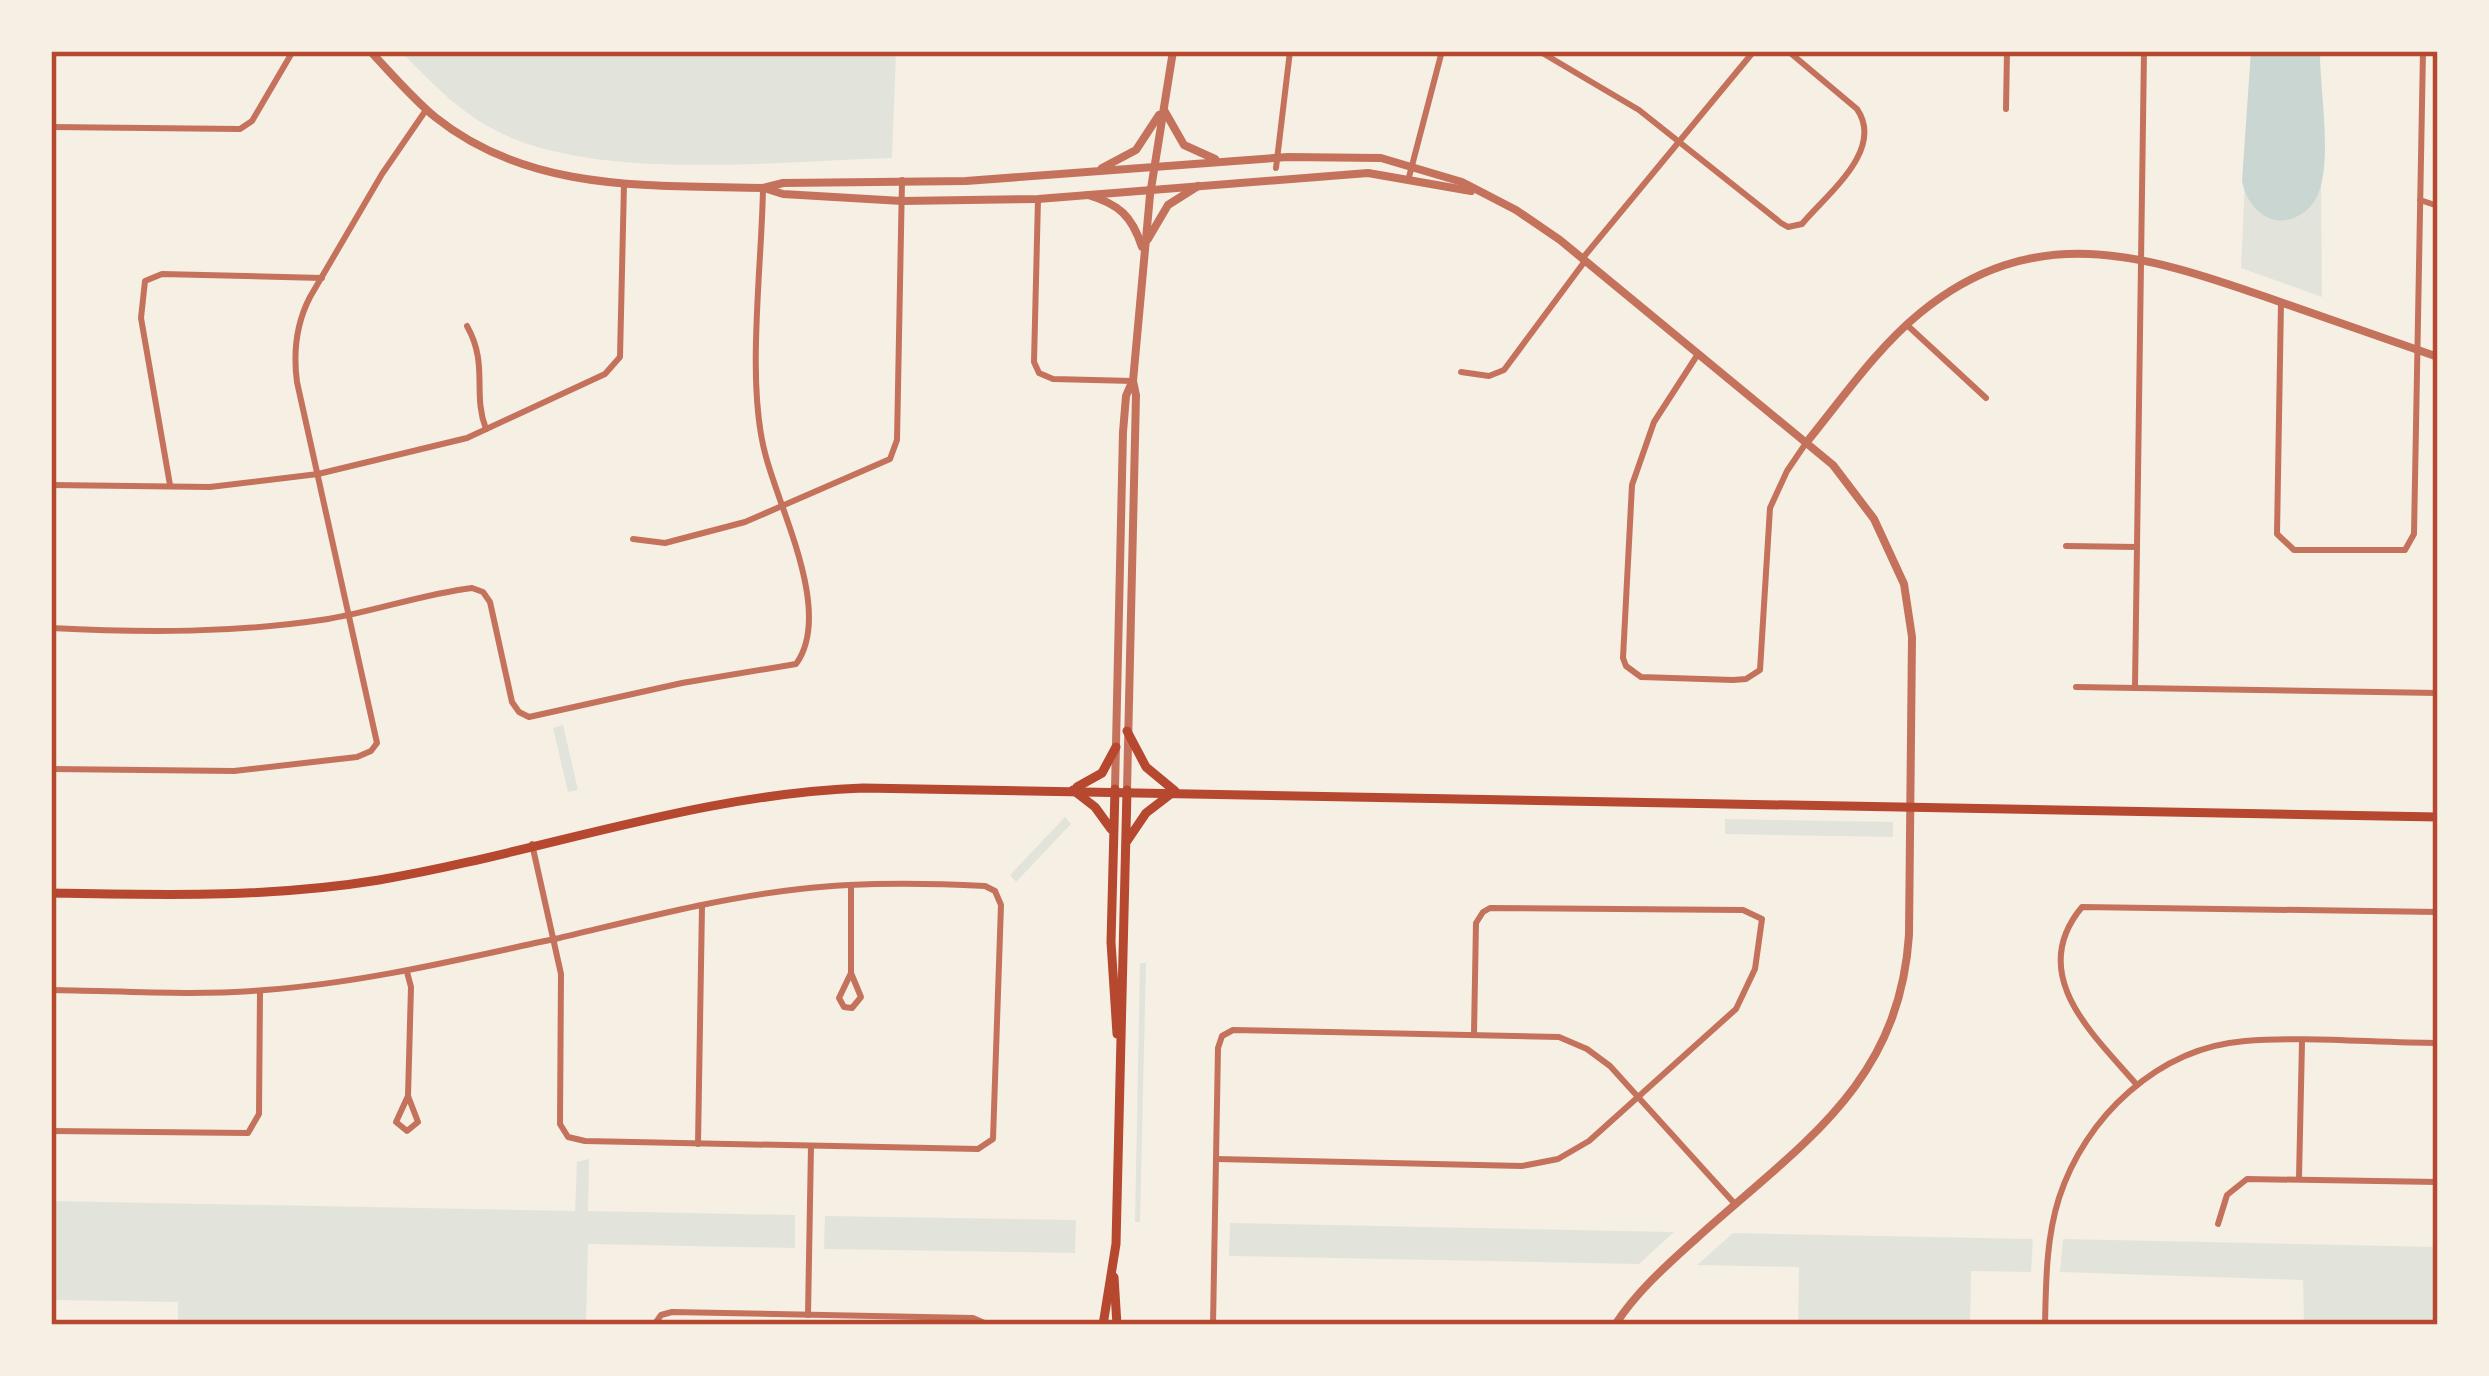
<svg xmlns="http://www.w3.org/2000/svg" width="2489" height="1376" font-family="'Titillium Web',sans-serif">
  <rect width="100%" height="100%" fill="#f6efe4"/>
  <g fill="#e2e4dc">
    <path d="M400 51H896L892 158C780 161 589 183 491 128 456 109 429 80 400 51Z"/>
    <polygon points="2251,51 2320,51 2322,297 2241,268"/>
    <polygon points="563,725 578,790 568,792 553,728"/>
    <polygon points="1065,817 1071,824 1016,882 1010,875"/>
    <polygon points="1725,819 1893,822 1893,837 1725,834"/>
    <polygon points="1140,963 1146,963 1140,1222 1135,1222"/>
    <polygon points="589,1159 588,1211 795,1215 795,1248 588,1244 586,1325 178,1325 178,1302 51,1300 51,1201 575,1211 577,1162"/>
    <polygon points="825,1216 1076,1220 1075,1253 824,1249"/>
    <polygon points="1230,1223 1674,1232 1639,1264 1229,1256"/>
    <polygon points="1733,1233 2033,1239 2031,1272 1971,1271 1970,1325 1798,1325 1799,1267 1697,1265"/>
    <polygon points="2063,1239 2438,1247 2438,1325 2304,1325 2303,1280 2060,1272"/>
  </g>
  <path fill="#c9d6d2" d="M2251 51H2320C2319 88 2337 181 2310 207 2281 236 2248 214 2242 181Z"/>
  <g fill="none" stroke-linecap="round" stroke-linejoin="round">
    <g stroke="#c5725c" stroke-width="6">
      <path d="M1539 51 1639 110 1781 223 1788 227 1802 224C1827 194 1885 150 1857 109L1788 51"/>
      <polyline points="2006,109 2007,51"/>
      <polyline points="51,127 240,129 252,121 293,51"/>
      <polyline points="1276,168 1290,51"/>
      <polyline points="1409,177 1442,51"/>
      <polyline points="1038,199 1034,362 1039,373 1053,379 1133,381"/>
      <polyline points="2420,200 2438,206"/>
      <polyline points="1582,259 1754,51"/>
      <polyline points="2281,302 2277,534 2294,550 2405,550 2414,534 2423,51"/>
      <polyline points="1907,325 1986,398"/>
      <path d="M467 326C489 365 472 393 486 429"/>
      <polyline points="1698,354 1654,422 1632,485 1623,658 1626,666 1641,677 1733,680 1746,679 1760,670 1770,508 1787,471 1806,443"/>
      <polyline points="1461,372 1489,376 1504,370 1585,261"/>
      <polyline points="51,485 210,487 318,474 467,438 605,374 620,357 624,184"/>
      <polyline points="170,485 141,318 145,281 162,274 322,278"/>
      <polyline points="633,539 665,543 745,522 890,459 897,440 902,180"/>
      <polyline points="2066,546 2137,547"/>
      <path d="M51 628C144 633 236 633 328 619 376 611 423 594 472 588L483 592 490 602 512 702 519 712 529 717 682 683 796 664C834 612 778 507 765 453 746 381 762 265 763 188"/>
      <polyline points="2076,687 2438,693"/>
      <polyline points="2135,687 2144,51"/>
      <path d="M51 769 234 771 357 757 371 751 377 743 297 382C293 352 296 324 310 297L382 174 426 110"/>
      <polyline points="407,972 411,987 408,1096 396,1122 407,1131 418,1122 408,1096"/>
      <polyline points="851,973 861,997 852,1008 844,1007 839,998 851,973 851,885"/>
      <path d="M51 990C122 991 194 996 265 990 359 983 448 962 540 942L555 939C636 920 717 898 800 889 861 882 924 883 985 886L995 891 1001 905 993 1139 978 1149 585 1141 568 1137 560 1124 561 974 532 844"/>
      <path d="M2137 1085C2095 1036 2025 975 2082 907L2438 912"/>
      <polyline points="51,1131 248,1133 259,1114 260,991"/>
      <polyline points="698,1144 702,906"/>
      <polyline points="1216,1159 1522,1166 1558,1159 1589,1141 1736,1009 1755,969 1762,919 1743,910 1490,908 1483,912 1476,923 1474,1034"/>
      <polyline points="2299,1178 2302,1042"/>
      <polyline points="2218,1224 2227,1195 2247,1179 2438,1182"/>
      <polyline points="808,1315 811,1146"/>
      <polyline points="654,1325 661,1315 672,1312 973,1318 989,1325"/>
      <polyline points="1213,1325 1218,1048 1222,1036 1233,1030 1559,1037 1587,1049 1610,1066 1735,1204"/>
      <path d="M2045 1325C2046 1282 2046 1239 2059 1198 2085 1117 2158 1048 2245 1041 2308 1036 2375 1043 2438 1043"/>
    </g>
    <g stroke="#c5725c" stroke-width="8">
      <path d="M370 51C391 73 412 98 435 117 530 193 648 185 763 188L783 183 966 181 1288 157 1381 158 1462 182 1516 210 1560 240 1833 465 1874 519 1904 584 1912 637 1909 935C1899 1085 1800 1145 1698 1237 1668 1264 1637 1291 1615 1325"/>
      <polyline points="1164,110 1184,145 1215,159"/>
      <polyline points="1102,168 1136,150 1159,115"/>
      <polyline points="764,188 783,194 902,201 1038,199 1368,173 1471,191"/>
      <path d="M1088 195C1119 204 1132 216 1142 247"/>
      <polyline points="1148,239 1168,205 1198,186"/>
      <path d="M1806 443C1842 399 1876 349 1920 313 2033 220 2143 254 2266 297 2323 317 2381 337 2438 357"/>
      <polyline points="1115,789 1123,432 1126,396 1132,382"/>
      <polyline points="1127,790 1136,395 1133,381 1150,195 1173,51"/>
    </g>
    <g stroke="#b5482f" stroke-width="9">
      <polyline points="1127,731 1146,767 1175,791"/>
      <polyline points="1077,787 1102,773 1116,747"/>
      <polyline points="1115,789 1111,942 1117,1034"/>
      <polyline points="1073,790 1095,807 1111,829"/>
      <polyline points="1127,841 1146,813 1172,793"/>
      <path d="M51 893C162 895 270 898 379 880 542 852 697 794 863 788L2438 817"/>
      <polyline points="1114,1277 1117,1325"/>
      <polyline points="1103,1325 1116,1244 1127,790"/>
    </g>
  </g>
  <rect width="2489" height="1376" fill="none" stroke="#f6efe4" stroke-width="108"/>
  <rect x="54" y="54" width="2381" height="1268" fill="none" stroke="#b5482f" stroke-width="4.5"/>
</svg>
